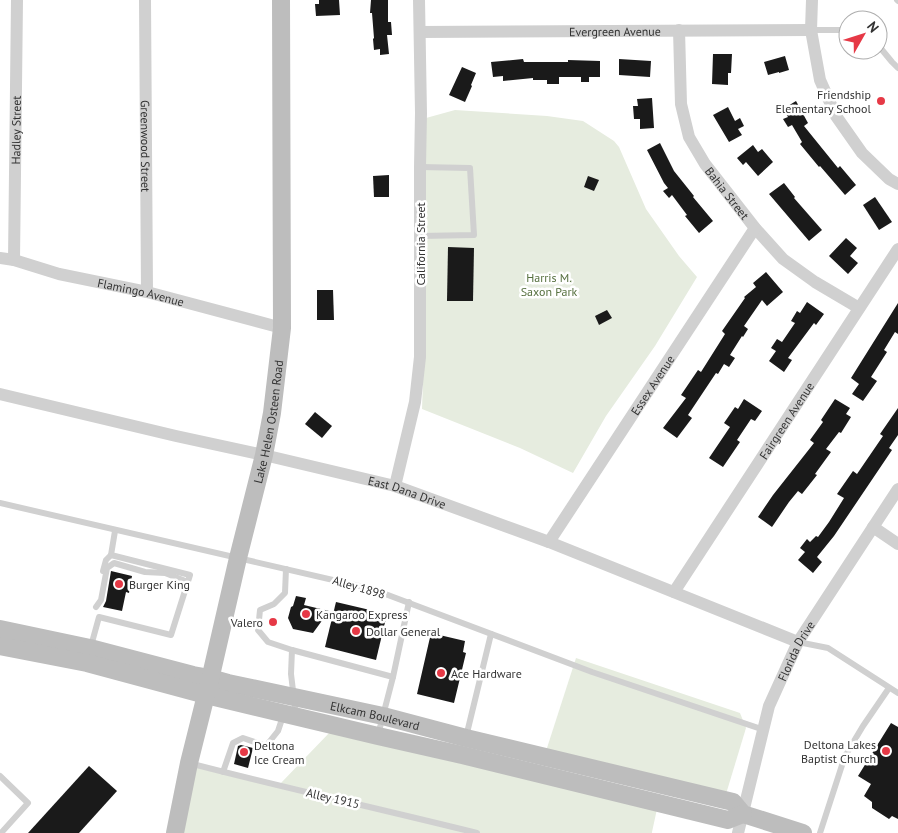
<svg xmlns="http://www.w3.org/2000/svg" width="898" height="833" font-family="'PT Sans',sans-serif">
  <rect width="100%" height="100%" fill="#fff"/>
  <g fill="#e6ecdf">
    <polygon points="455,110 547,116 583,121 614,141 619,147 646,209 679,256 697,277 655,346 606,416 573,473 520,448 422,409 425,324 426,118"/>
    <polygon points="576,658 740,713 746,728 726,794 546,751"/>
    <polygon points="331,731 657,809 652,832 652,833 181,833 195,765 280,784"/>
  </g>
  <g fill="#1a1a1a">
    <polygon points="319,0 339,0 340,15 316,16 315,4 319,4"/>
    <polygon points="371,0 388,0 388,22 391,22 392,35 387,35 389,54 380,55 380,49 374,50 373,39 374,38 372,13 370,13"/>
    <polygon points="713,54 732,54 731,73 728,73 728,85 712,84"/>
    <polygon points="785,56 789,70 779,73 779,72 768,75 764,62"/>
    <polygon points="523,59 524,62 568,62 568,60 600,61 600,77 589,77 589,82 581,82 581,77 559,77 559,84 547,84 547,80 533,80 533,78 503,81 503,76 493,77 491,62"/>
    <polygon points="619,59 651,61 650,77 619,75"/>
    <polygon points="462,67 476,73 471,85 472,86 465,102 449,95"/>
    <polygon points="652,98 654,128 640,129 640,119 634,119 633,106 638,106 637,99"/>
    <polygon points="796,101 808,123 804,126 838,168 840,166 856,185 845,195 820,166 819,167 800,144 802,142 792,125 788,127 783,119 788,117 783,109"/>
    <polygon points="728,107 735,121 740,118 744,126 738,129 742,135 729,142 713,115"/>
    <polygon points="660,143 674,171 694,196 693,197 713,221 699,233 685,216 687,215 672,195 669,198 663,191 668,188 664,183 647,150"/>
    <polygon points="753,145 758,152 762,149 773,162 758,176 746,162 743,165 737,158"/>
    <polygon points="389,175 389,197 374,197 373,176"/>
    <polygon points="588,176 599,180 594,191 584,187"/>
    <polygon points="784,183 795,197 794,198 822,230 809,241 769,194"/>
    <polygon points="875,197 892,222 879,230 863,205"/>
    <polygon points="846,238 857,248 850,256 858,263 848,274 829,256"/>
    <polygon points="448,247 474,248 473,301 447,301"/>
    <polygon points="766,272 783,292 767,306 762,300 744,326 748,329 743,337 742,336 730,355 735,358 729,367 724,364 718,374 716,373 688,415 692,418 677,438 663,428 686,398 681,395 698,370 701,372 725,334 722,331 745,298 744,297 756,287 753,283"/>
    <polygon points="317,290 333,290 334,320 317,320"/>
    <polygon points="807,302 824,314 816,325 814,323 788,358 792,360 784,372 769,361 776,351 771,348 777,339 782,342 795,323 791,321 797,311 800,313"/>
    <polygon points="898,303 898,334 895,332 884,350 887,352 871,377 877,381 863,401 852,394 859,384 851,378"/>
    <polygon points="607,310 612,318 599,325 595,316"/>
    <polygon points="744,399 762,411 755,421 751,419 737,440 740,442 723,467 709,458 730,427 724,423 735,407 738,409"/>
    <polygon points="835,399 850,408 846,414 851,417 841,433 839,432 826,449 831,452 815,474 817,475 802,494 798,491 789,502 772,527 758,517 773,495 814,443 810,440 823,422 821,420"/>
    <polygon points="898,408 898,435 889,448 892,450 834,536 817,557 822,562 813,573 798,560 805,552 800,548 807,539 810,542 816,536 818,537 829,522 844,498 837,494 853,471 857,474 883,436 880,434"/>
    <polygon points="315,412 332,426 322,438 305,424"/>
    <polygon points="111,571 132,576 129,593 126,592 122,611 103,607 106,601"/>
    <polygon points="296,596 306,598 304,605 329,611 313,633 293,629 288,618 291,607 293,606"/>
    <polygon points="336,602 387,614 376,660 325,647"/>
    <polygon points="431,633 465,641 463,652 466,653 454,703 417,694"/>
    <polygon points="891,723 898,727 898,819 892,816 889,819 872,808 872,802 864,796 871,784 858,776"/>
    <polygon points="241,745 253,748 248,768 234,764 238,746"/>
    <polygon points="89,766 117,791 79,833 28,833"/>
  </g>
  <g fill="none" stroke-linecap="round" stroke-linejoin="round">
    <g stroke="#d0d0d0" stroke-width="6">
      <polyline points="897,0 898,1"/>
      <polyline points="811,30 848,30"/>
      <polyline points="878,45 892,62 898,68"/>
      <polyline points="420,167 470,168 474,235 420,236"/>
      <polyline points="0,503 372,589 592,672 764,730"/>
      <polyline points="286,569 285,593 274,604 260,610 258,630 268,642 292,650 393,677"/>
      <polyline points="103,571 106,560 111,555"/>
      <polyline points="96,607 101,600 107,568 114,563 145,572 165,573 188,582"/>
      <polyline points="798,642 828,648 898,693"/>
      <polyline points="91,646 99,617 171,635 190,575 111,555 115,531"/>
      <polyline points="292,650 291,674 296,715"/>
      <polyline points="378,735 393,677 409,602"/>
      <polyline points="466,737 491,634"/>
      <path d="M189 763C285 788 381 809 477 833"/>
      <polyline points="223,772 233,743 243,738 266,746 278,731 283,716"/>
      <polyline points="0,776 28,803 1,833"/>
      <polyline points="820,833 845,756 863,726 889,688"/>
    </g>
    <g stroke="#d0d0d0" stroke-width="12">
      <path id="s1" d="M145 0 147 292"/>
      <polyline points="812,0 811,30 820,80 836,116 862,153 889,179 898,184"/>
      <path id="s2" d="M679 30 681 104 689 137 705 164 755 228 783 259 815 282 859 308"/>
      <path id="s3" d="M420 32 811 30"/>
      <path id="s4" d="M0 258 14 260 59 274 147 292 282 328"/>
      <path id="s5" d="M14 260 17 0"/>
      <path id="s6" d="M0 394 176 436 264 455 395 486 549 542 798 642"/>
      <polyline points="395,486 415,402 420,357 420,167 421,113 419,0"/>
      <polyline points="873,527 898,544"/>
      <path id="s7" d="M549 542 755 228"/>
      <path id="s8" d="M674 592 898 249"/>
      <path id="s9" d="M738 833 769 706 798 642 898 489"/>
    </g>
    <g stroke="#bdbdbd" stroke-width="18">
      <path id="s10" d="M0 629 90 648 193 675 210 678 228 683 383 716 466 738 733 802 743 814 803 833"/>
      <polyline points="0,646 87,663 206,695 378,736 462,755 728,820 743,814"/>
      <path id="s11" d="M175 833 189 763 212 671 238 558 264 455 272 413 282 328 281 0"/>
    </g>
  </g>
  <g fill="#e63946" stroke="#fff" stroke-width="2">
    <circle cx="881" cy="101" r="5"/>
    <circle cx="119" cy="584" r="5"/>
    <circle cx="306" cy="614" r="5"/>
    <circle cx="273" cy="622" r="5"/>
    <circle cx="356" cy="631" r="5"/>
    <circle cx="441" cy="673" r="5"/>
    <circle cx="886" cy="751" r="5"/>
    <circle cx="244" cy="752" r="5"/>
  </g>
  <g text-anchor="middle" dominant-baseline="central" stroke-width="5" stroke-linejoin="round" paint-order="stroke">
    <g font-size="12" fill="#333" stroke="#fff">
      <text stroke="none"><textPath href="#s3" startOffset="195">Evergreen Avenue</textPath></text>
      <text stroke="none"><textPath href="#s5" startOffset="130">Hadley Street</textPath></text>
      <text stroke="none"><textPath href="#s1" startOffset="146">Greenwood Street</textPath></text>
      <text stroke="none"><textPath href="#s2" startOffset="176">Bahia Street</textPath></text>
      <text transform="translate(420 244) rotate(-90)">California Street</text>
      <text stroke="none"><textPath href="#s4" startOffset="145">Flamingo Avenue</textPath></text>
      <text stroke="none"><textPath href="#s7" startOffset="188">Essex Avenue</textPath></text>
      <text stroke="none"><textPath href="#s11" startOffset="422">Lake Helen Osteen Road</textPath></text>
      <text stroke="none"><textPath href="#s8" startOffset="205">Fairgreen Avenue</textPath></text>
      <text stroke="none"><textPath href="#s6" startOffset="419">East Dana Drive</textPath></text>
      <text transform="translate(359 587) rotate(16)">Alley 1898</text>
      <text stroke="none"><textPath href="#s9" startOffset="192">Florida Drive</textPath></text>
      <text stroke="none"><textPath href="#s10" startOffset="385">Elkcam Boulevard</textPath></text>
      <text transform="translate(333 798) rotate(13)">Alley 1915</text>
    </g>
    <g font-size="12" fill="#333" stroke="#fff" text-anchor="start">
      <text x="871" y="94" text-anchor="end">Friendship<tspan x="871" dy="14">Elementary School</tspan></text>
      <text x="129" y="584">Burger King</text>
      <text x="316" y="614">Kangaroo Express</text>
      <text x="263" y="622" text-anchor="end">Valero</text>
      <text x="366" y="631">Dollar General</text>
      <text x="451" y="673">Ace Hardware</text>
      <text x="876" y="744" text-anchor="end">Deltona Lakes<tspan x="876" dy="14">Baptist Church</tspan></text>
      <text x="254" y="745">Deltona<tspan x="254" dy="14">Ice Cream</tspan></text>
    </g>
    <g font-size="12" fill="#56703f" stroke="#fff">
      <text x="549" y="277">Harris M.<tspan x="549" dy="14">Saxon Park</tspan></text>
    </g>
  </g>
  <g transform="translate(863 35) rotate(51)"><circle r="24" fill="#ffffff" stroke="#adadad"/>
  <path d="M0-4L9 19L0 12L-9 19Z" fill="#e63946"/>
  <text y="-8" font-size="14" font-weight="bold" text-anchor="middle" fill="#333333">N</text>
  </g>
</svg>
